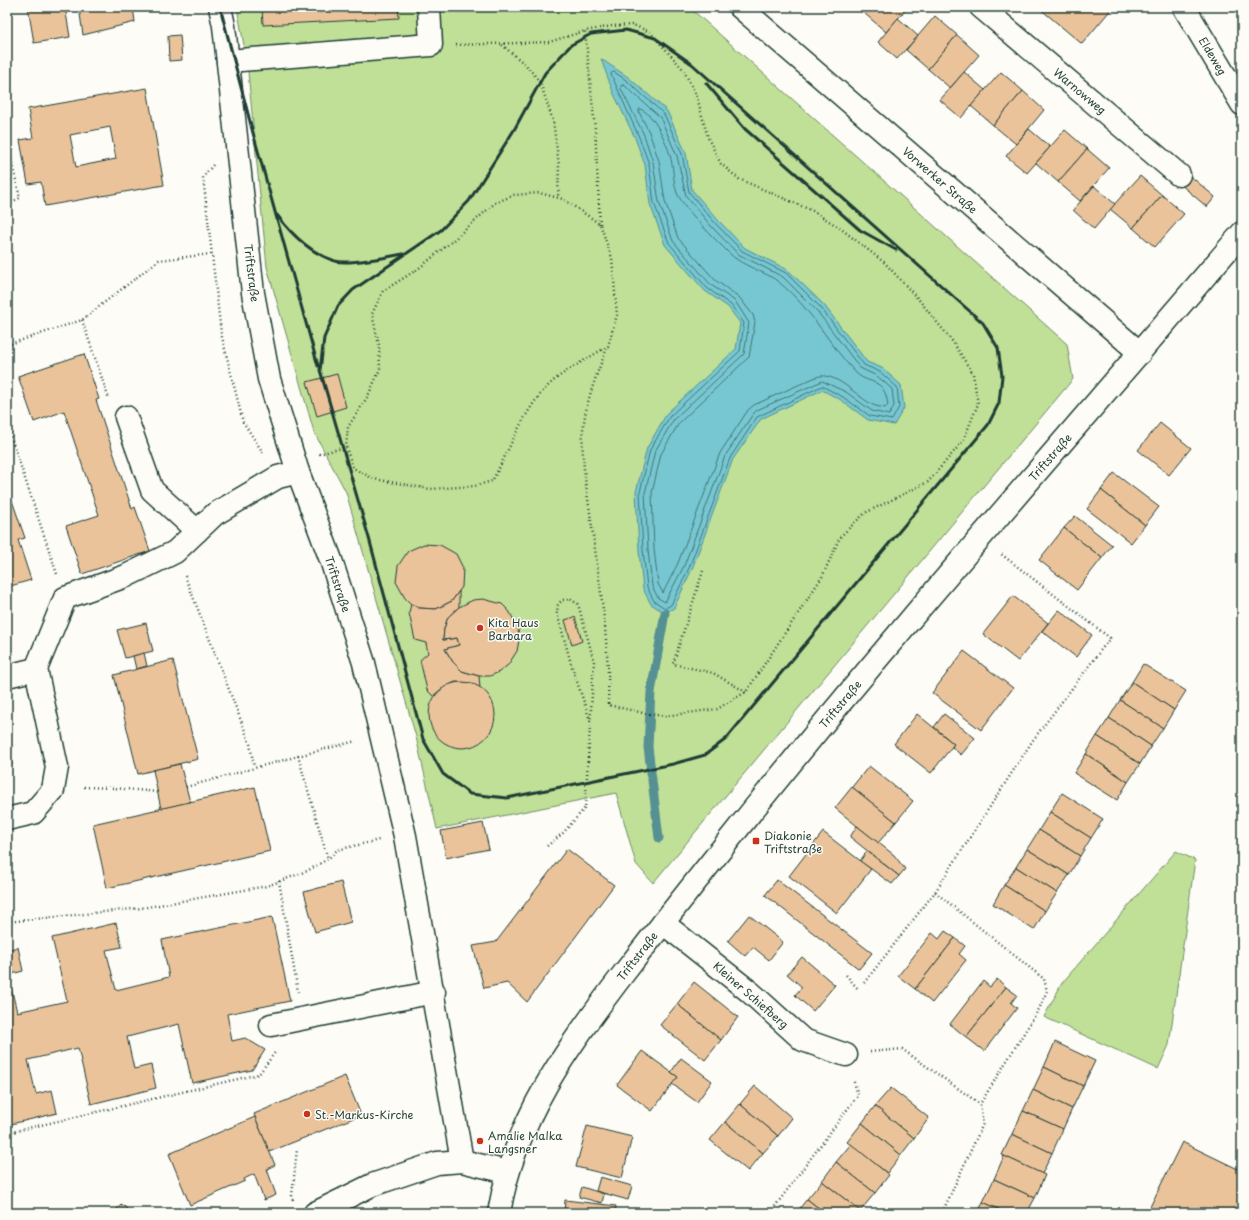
<svg xmlns="http://www.w3.org/2000/svg" width="1249" height="1220" font-family="'Playpen Sans',sans-serif">
  <rect width="100%" height="100%" fill="#fdfcf7"/>
  <filter id="ink" filterUnits="userSpaceOnUse"><feTurbulence type="fractalNoise" baseFrequency=".025" numOctaves="2"/><feDisplacementMap in="SourceGraphic" scale="8" xChannelSelector="R" yChannelSelector="G"/><feConvolveMatrix kernelMatrix="1 2 1 2 8 2 1 2 1" color-interpolation-filters="sRGB"/></filter>
  <g filter="url(#ink)">
    <g fill="#c0df97" stroke="#708e66">
      <polygon points="237,7 689,7 1067,344 1073,379 653,883 636,864 616,793 437,829 416,737 346,492 314,432 267,267 247,62"/>
      <polygon points="1176,851 1195,860 1169,1045 1158,1069 1044,1017 1062,983"/>
    </g>
    <polygon fill="#77c7d2" stroke="#549093" points="601,59 628,77 667,111 686,153 692,190 718,220 745,248 788,270 824,305 867,362 882,368 901,385 904,408 894,425 868,420 841,400 822,390 761,419 733,459 692,569 674,608 665,613 651,604 643,589 639,551 636,492 647,448 667,413 736,349 740,323 728,307 705,291 665,245 650,204 645,165 635,138 613,92"/>
    <g fill="none" stroke-linecap="round" stroke-linejoin="round">
      <g stroke="#427473" stroke-width="1">
        <polygon points="614,72 626,80 664,114 682,154 689,192 715,223 742,251 786,273 821,308 864,365 880,372 897,387 899,407 892,420 870,416 843,397 822,386 757,417 730,458 689,568 671,605 665,608 654,601 647,587 643,550 640,492 650,450 670,416 740,351 744,323 731,305 707,288 669,243 654,203 649,164 639,137 611,74"/>
        <polygon points="624,85 660,117 677,156 686,196 711,226 738,254 783,277 817,311 860,368 877,376 892,389 894,406 889,415 872,411 846,392 822,381 757,410 753,414 725,456 684,566 665,602 658,598 652,586 648,550 645,493 655,451 674,419 744,354 749,323 735,301 711,285 673,241 659,202 653,162 644,135 621,89 621,86"/>
        <path d="M640 109C654 113 668 145 671 159 674 171 673 187 679 197 690 215 713 237 728 252 742 267 764 270 780 283 812 309 829 345 856 373 870 386 884 376 888 405L885 408C882 407 877 407 873 405 857 397 835 370 816 377L754 405 748 410 720 453 678 563 663 593 658 584 654 549 652 493 661 454 679 423 749 357 755 322 753 315 739 297 715 280 678 238 665 201 659 161 649 132 639 112Z"/>
      </g>
      <polyline stroke="#549093" stroke-width="9" points="659,838 648,747 651,692 665,613"/>
    </g>
    <g fill="#ebc39b" stroke="#1f3d34" fill-rule="evenodd">
      <polygon points="28,7 65,7 70,37 34,43"/>
      <polygon points="79,7 133,7 135,22 83,35"/>
      <polygon points="262,7 398,7 399,18 263,25"/>
      <polygon points="857,7 870,7 864,13"/>
      <polygon points="870,7 908,7 886,32 864,13"/>
      <polygon points="1038,7 1113,7 1082,44"/>
      <polygon points="935,16 957,35 928,69 906,50"/>
      <polygon points="898,18 918,36 897,59 878,42"/>
      <polygon points="180,35 182,60 169,61 168,36"/>
      <polygon points="957,35 979,55 950,88 928,69"/>
      <polygon points="964,72 985,90 961,118 940,100"/>
      <polygon points="1001,72 1023,91 993,125 971,106"/>
      <path d="M147 88 164 185 45 206 41 182 28 184 20 140 33 138 28 109ZM110 127 116 159 76 167 70 135Z"/>
      <polygon points="1023,91 1044,110 1016,144 993,125"/>
      <polygon points="1029,129 1050,147 1027,173 1006,156"/>
      <polygon points="1065,130 1087,149 1058,182 1036,163"/>
      <polygon points="1087,149 1109,168 1080,201 1058,182"/>
      <polygon points="1188,174 1215,197 1207,207 1180,184"/>
      <polygon points="1140,176 1162,195 1133,228 1110,209"/>
      <polygon points="1094,186 1115,204 1094,229 1073,210"/>
      <polygon points="1162,195 1184,214 1155,247 1133,228"/>
      <polygon points="84,354 99,399 96,400 132,509 135,507 150,551 82,574 66,526 99,515 64,411 34,422 18,376"/>
      <polygon points="337,374 346,407 317,416 307,382"/>
      <polygon points="1160,423 1191,448 1169,475 1138,450"/>
      <polygon points="1114,473 1159,507 1145,525 1101,490"/>
      <polygon points="7,486 25,538 18,540 31,580 7,587"/>
      <polygon points="1101,490 1145,525 1131,543 1087,509"/>
      <polygon points="1075,516 1112,545 1102,558 1064,528"/>
      <polygon points="1064,528 1102,558 1077,590 1039,560"/>
      <polygon points="424,544 440,545 456,554 463,568 462,587 452,601 436,609 419,608 411,604 405,598 396,582 398,566 408,551"/>
      <polygon points="459,591 459,607 448,617 444,629 443,640 457,638 459,645 445,649 453,662 462,671 479,676 480,688 471,683 455,682 440,690 433,696 427,690 420,660 428,653 426,643 415,640 409,613 411,604 419,608 436,609 452,601"/>
      <polygon points="1013,596 1048,623 1018,661 983,634"/>
      <polygon points="483,599 502,604 509,611 518,628 519,640 517,651 508,665 499,672 490,676 479,676 462,671 453,662 445,649 459,645 457,638 443,640 444,629 448,617 459,607 473,600"/>
      <polygon points="1059,610 1092,635 1076,657 1042,631"/>
      <polygon points="575,617 582,641 572,645 565,620"/>
      <polygon points="146,623 153,651 125,658 117,630"/>
      <polygon points="964,651 1013,688 981,730 932,693"/>
      <polygon points="144,653 147,666 136,669 133,656"/>
      <polygon points="173,660 198,759 138,774 114,675"/>
      <polygon points="1143,664 1186,691 1174,710 1132,682"/>
      <polygon points="1132,682 1174,710 1163,728 1120,700"/>
      <circle cx="462" cy="715" r="33"/>
      <polygon points="1120,700 1163,728 1151,746 1109,718"/>
      <polygon points="917,714 954,744 931,773 894,744"/>
      <polygon points="944,714 975,738 961,755 952,747 954,744 934,727"/>
      <polygon points="1109,718 1151,746 1140,764 1097,736"/>
      <polygon points="1097,736 1140,764 1128,782 1086,754"/>
      <polygon points="7,743 12,765 7,766"/>
      <polygon points="1086,754 1128,782 1117,800 1074,773"/>
      <polygon points="180,764 190,802 161,809 153,770"/>
      <polygon points="869,766 913,801 896,822 852,787"/>
      <polygon points="255,787 270,851 107,888 93,824"/>
      <polygon points="852,787 896,822 878,843 835,808"/>
      <polygon points="1062,793 1103,819 1091,838 1050,812"/>
      <polygon points="1050,812 1091,838 1080,856 1039,830"/>
      <polygon points="483,823 489,849 446,858 441,831"/>
      <polygon points="857,826 894,855 905,869 899,876 850,837"/>
      <polygon points="1039,830 1080,856 1069,875 1027,849"/>
      <polygon points="823,832 871,869 837,913 789,876"/>
      <polygon points="567,849 614,885 527,1002 507,983 484,988 473,946 496,942"/>
      <polygon points="1027,849 1069,875 1057,893 1016,867"/>
      <polygon points="867,851 899,876 892,884 860,861"/>
      <polygon points="1016,867 1057,893 1045,911 1004,885"/>
      <polygon points="777,880 872,953 859,969 765,895"/>
      <polygon points="341,882 351,922 315,932 304,892"/>
      <polygon points="1004,885 1045,911 1034,930 993,904"/>
      <polygon points="749,915 783,942 769,960 753,947 745,956 728,941"/>
      <polygon points="272,917 290,1001 227,1014 232,1041 245,1038 265,1050 252,1070 192,1083 179,1024 127,1037 134,1069 151,1065 156,1088 91,1104 78,1048 28,1060 36,1094 52,1090 57,1113 7,1125 7,950 18,947 23,971 8,975 17,1012 67,1001 52,938 116,923 122,947 106,950 116,990 169,977 162,940"/>
      <polygon points="945,931 955,938 915,989 898,976 932,933 939,939"/>
      <polygon points="955,938 965,946 959,954 966,960 932,1003 915,989"/>
      <polygon points="802,957 835,985 813,1011 795,995 802,987 787,974"/>
      <polygon points="997,979 1006,987 966,1037 950,1024 983,981 990,987"/>
      <polygon points="694,982 738,1017 721,1040 677,1004"/>
      <polygon points="1006,987 1017,995 1011,1003 1017,1008 984,1051 966,1037"/>
      <polygon points="677,1004 721,1040 705,1060 660,1025"/>
      <polygon points="1055,1042 1095,1061 1083,1086 1044,1067"/>
      <polygon points="642,1051 678,1077 652,1111 617,1085"/>
      <polygon points="681,1058 712,1081 697,1102 672,1084 678,1077 671,1072"/>
      <polygon points="1044,1067 1083,1086 1072,1109 1033,1090"/>
      <polygon points="345,1076 361,1115 269,1152 254,1114"/>
      <polygon points="755,1086 792,1118 778,1136 740,1104"/>
      <polygon points="891,1088 929,1118 914,1138 875,1106"/>
      <polygon points="1033,1090 1072,1109 1063,1129 1023,1111"/>
      <polygon points="740,1104 778,1136 763,1153 725,1122"/>
      <polygon points="875,1106 914,1138 901,1155 862,1123"/>
      <polygon points="1023,1111 1063,1129 1052,1153 1012,1134"/>
      <polygon points="255,1117 275,1165 267,1169 276,1195 264,1200 254,1174 244,1179 245,1181 190,1205 169,1154"/>
      <polygon points="725,1122 763,1153 748,1171 710,1140"/>
      <polygon points="862,1123 901,1155 887,1173 847,1142"/>
      <polygon points="587,1126 632,1137 622,1178 576,1167"/>
      <polygon points="1012,1134 1052,1153 1042,1174 1002,1155"/>
      <polygon points="1182,1142 1242,1171 1242,1208 1240,1213 1233,1209 1231,1213 1147,1213"/>
      <polygon points="851,1144 889,1175 875,1193 836,1162"/>
      <polygon points="1004,1156 1045,1175 1035,1198 994,1179"/>
      <polygon points="836,1162 875,1193 860,1211 822,1181"/>
      <polygon points="600,1177 632,1186 628,1200 596,1191"/>
      <polygon points="994,1179 1035,1198 1027,1213 1007,1213 983,1202"/>
      <polygon points="822,1181 860,1211 859,1213 825,1213 807,1199"/>
      <polygon points="582,1187 604,1194 602,1203 579,1197"/>
      <polygon points="807,1199 825,1213 796,1213"/>
      <polygon points="565,1200 616,1206 615,1213 564,1213"/>
      <polygon points="983,1202 1007,1213 978,1213"/>
      <polygon points="122,1204 131,1213 113,1213"/>
    </g>
    <g fill="none" stroke-linecap="round" stroke-linejoin="round">
      <defs>
        <g id="minor">
          <polyline points="220,7 224,26 253,293 269,379 298,472 331,560 364,663 405,836 462,1161"/>
          <polyline points="740,7 1140,353"/>
          <polyline points="981,7 1179,175"/>
          <polyline points="1184,7 1242,104"/>
          <polyline points="228,61 431,45 429,7"/>
          <polyline points="126,417 152,490 197,531"/>
          <polyline points="7,676 36,669 65,598 126,576 175,552 215,514 278,477 298,472"/>
          <polyline points="7,819 33,813 53,790 57,767 36,669"/>
          <polyline points="663,923 750,992 803,1040 846,1055"/>
          <polyline points="271,1025 434,992"/>
          <polyline points="315,1213 372,1185 437,1163 462,1161 507,1172"/>
          <path d="M499 1213C514 1120 568 1046 624 973 658 929 693 885 728 841 893 634 1070 435 1242 233"/>
        </g>
      </defs>
      <use href="#minor" stroke="#1f3d34" stroke-width="25"/>
      <g stroke="#1f3d34" stroke-width="2.5" stroke-dasharray="1 3" stroke-linecap="butt">
        <polyline points="456,45 549,42 585,31"/>
        <polyline points="502,45 526,65 540,82 553,121 559,165 558,198"/>
        <polyline points="7,140 20,198 7,204"/>
        <polyline points="213,165 203,177 221,333 243,422 264,454"/>
        <path d="M600 224 595 129 585 31 612 26 633 25 650 32 683 69 697 97 708 138 721 164 739 179 813 211 840 228 885 263 919 300 953 342 973 374 978 404 963 441 928 482 865 513 840 537 822 577 746 692 717 709 665 716 648 714 608 705C610 643 599 581 591 520 587 490 581 461 583 430 586 400 597 373 608 346"/>
        <polyline points="82,320 109,399"/>
        <polyline points="7,345 82,320 159,260 211,254"/>
        <polyline points="7,425 57,574"/>
        <path d="M319 454 346 447 353 468 374 479 430 489 475 486 492 481C511 448 523 409 551 383 564 371 592 356 608 346L617 315 612 258 600 224 563 199 539 193 514 195 495 203 450 243 418 269 383 291 372 314 379 345 380 369 368 396 348 427 346 447"/>
        <polyline points="703,571 673,664 713,673 746,692"/>
        <polyline points="185,576 250,744 254,767"/>
        <polyline points="298,756 356,741"/>
        <polyline points="84,787 114,788 158,792"/>
        <polyline points="186,787 298,756 328,859"/>
        <polyline points="547,846 563,833 585,808 594,661 578,604 570,599 562,600 558,605 557,613 572,667 590,720"/>
        <polyline points="279,881 298,992"/>
        <polyline points="935,892 1044,979 1047,991 1039,1009 980,1104 983,1124 942,1213"/>
        <polyline points="7,922 142,908 267,886 307,871 328,859 337,850 379,840"/>
        <polyline points="846,975 859,990"/>
        <polyline points="864,983 935,892 1033,740 1110,638 1001,554"/>
        <polyline points="870,1052 902,1049 980,1104"/>
        <polyline points="7,1133 259,1074 276,1051"/>
        <polyline points="293,1200 292,1196 297,1149"/>
        <polyline points="770,1213 858,1095 853,1079"/>
      </g>
      <use href="#minor" stroke="#fdfcf7" stroke-width="22"/>
      <g stroke="#1f3d34" stroke-width="3">
        <polyline points="220,7 253,133 318,366"/>
        <polygon points="626,30 655,38 692,64 983,323 998,348 1002,376 999,403 988,425 726,739 705,755 673,764 507,798 470,794 443,774 423,739 369,538 320,370 324,338 338,306 353,290 441,230 469,201 514,130 545,73 571,45 591,34"/>
        <polyline points="706,83 745,129 860,230 896,250"/>
        <path d="M277 215C292 235 310 253 335 261 349 265 388 257 403 254"/>
      </g>
    </g>
  </g>
  <g fill="#c8321e" stroke="#fdfcf7" stroke-width="1.5">
    <circle cx="480" cy="628" r="4"/>
    <rect x="752" y="837" width="8" height="8" rx="2"/>
    <circle cx="307" cy="1114" r="4"/>
    <circle cx="480" cy="1141" r="4"/>
  </g>
  <g text-anchor="middle" dominant-baseline="central" stroke-width="3" stroke-linejoin="round" paint-order="stroke">
    <g font-size="11" fill="#1f3d34" stroke="#fdfcf7">
      <text transform="translate(1213 56) rotate(59)">Eldeweg</text>
      <text transform="translate(1080 91) rotate(40)">Warnowweg</text>
      <text transform="translate(940 180) rotate(41)">Vorwerker Straße</text>
      <text transform="translate(252 273) rotate(83)">Triftstraße</text>
      <text transform="translate(1050 457) rotate(-49)">Triftstraße</text>
      <text transform="translate(338 584) rotate(72)">Triftstraße</text>
      <text transform="translate(840 704) rotate(-50)">Triftstraße</text>
      <text transform="translate(637 956) rotate(-52)">Triftstraße</text>
      <text transform="translate(751 995) rotate(41)">Kleiner Schiefberg</text>
    </g>
    <g font-size="11" fill="#1f3d34" stroke="#fdfcf7" text-anchor="start">
      <text x="488" y="622">Kita Haus<tspan x="488" dy="13">Barbara</tspan></text>
      <text x="764" y="835">Diakonie<tspan x="764" dy="13">Triftstraße</tspan></text>
      <text x="315" y="1114">St.-Markus-Kirche</text>
      <text x="488" y="1135">Amalie Malka<tspan x="488" dy="13">Langsner</tspan></text>
    </g>
  </g>
  <rect width="1249" height="1220" fill="none" stroke="#fdfcf7" stroke-width="24"/>
  <rect x="12" y="12" width="1225" height="1196" fill="none" stroke="#1f3d34" stroke-width="1.5" filter="url(#ink)"/>
</svg>
